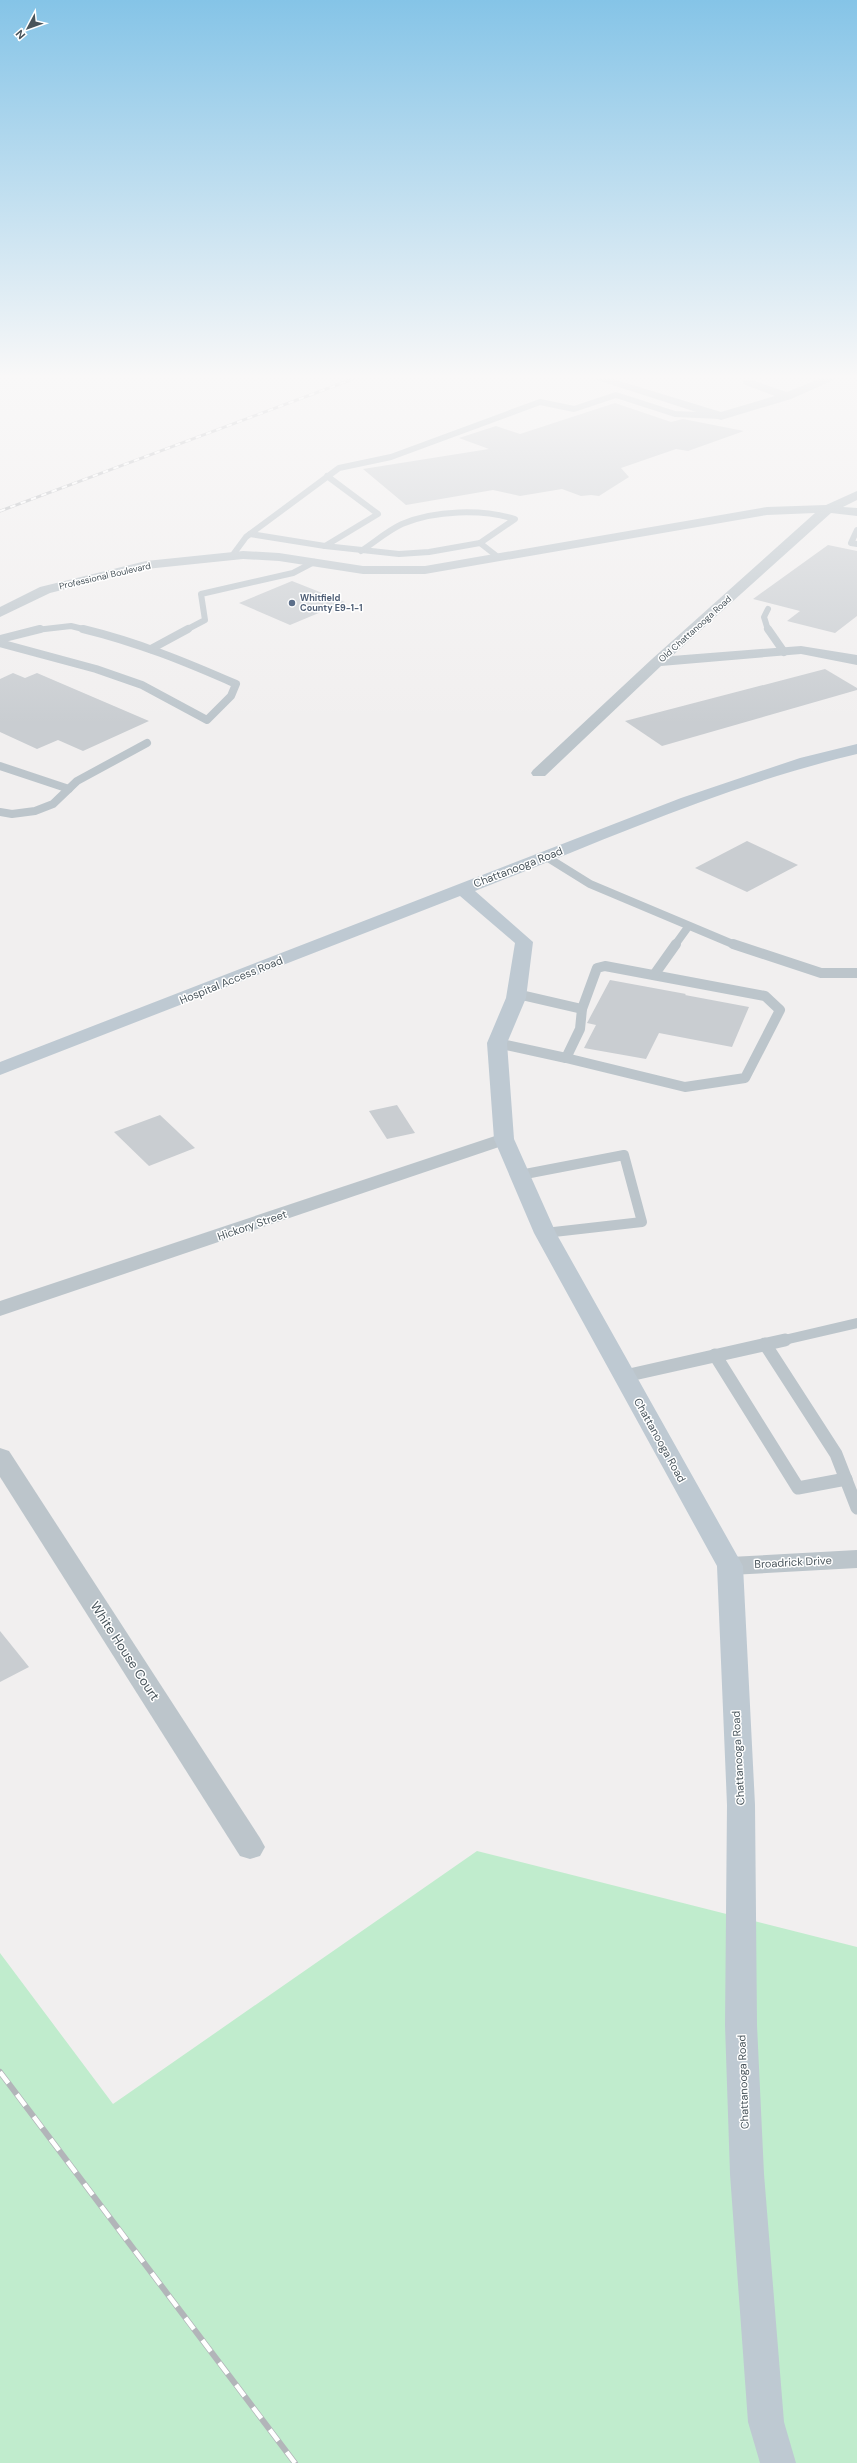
<svg xmlns="http://www.w3.org/2000/svg" width="857" height="2463" font-family="'DM Sans',sans-serif">
  <rect width="100%" height="100%" fill="#f1efef"/>
  <polygon fill="#c0eccd" points="477,1851 857,1947 857,2463 0,2463 0,1953 113,2104"/>
  <g fill="#c9cdd1">
    <polygon points="615,403 671,422 683,419 744,431 688,451 676,449 621,468 629,477 599,496 591,495 581,496 562,489 520,496 493,490 406,505 363,469 489,449 459,438 496,426 520,434"/>
    <polygon points="828,545 857,551 857,616 835,633 787,621 800,611 753,599"/>
    <polygon points="292,581 345,602 290,625 239,603"/>
    <polygon points="825,669 857,688 857,690 662,746 625,721"/>
    <polygon points="13,673 25,678 37,673 149,721 83,751 58,740 37,749 0,732 0,679"/>
    <polygon points="747,841 798,865 747,892 695,868"/>
    <polygon points="610,980 686,994 685,995 749,1007 732,1047 659,1033 646,1059 584,1048 596,1025 587,1023"/>
    <polygon points="397,1105 415,1133 387,1139 369,1111"/>
    <polygon points="160,1115 195,1148 149,1166 114,1132"/>
    <polygon points="0,1631 29,1667 0,1682"/>
  </g>
  <g fill="none" stroke-linecap="round" stroke-linejoin="round">
    <g stroke="#bcc5cb" stroke-width="6">
      <polyline points="857,530 851,543 857,544"/>
      <polyline points="250,534 325,546 378,514 327,476"/>
      <polyline points="325,546 399,554 429,552 480,543 498,557"/>
      <path d="M361 551C375 542 387 531 402 524 435 510 482 509 515 519L480 543"/>
      <polyline points="232,556 246,537 339,468 391,457 540,402 574,409 616,395 675,414 721,416"/>
      <polyline points="768,609 764,617 768,630"/>
      <polyline points="36,630 71,626 87,630"/>
      <polyline points="186,630 205,620 201,594 293,573 314,562"/>
    </g>
    <g stroke="#bcc5cb" stroke-width="8">
      <polyline points="768,629 784,652"/>
      <polyline points="0,639 40,629"/>
      <path d="M0 643 96 669 142 685 207 720 231 696 236 684C186 662 137 642 83 629"/>
      <polyline points="151,649 188,629"/>
      <polyline points="0,766 69,789"/>
      <polyline points="0,812 12,814 35,811 53,804 77,781 147,743"/>
      <polyline points="545,856 590,884 735,945"/>
      <polyline points="675,945 688,927"/>
    </g>
    <g stroke="#bcc5cb" stroke-width="10">
      <polyline points="733,944 821,973 857,973"/>
      <polygon points="605,966 765,996 780,1010 745,1078 685,1087 566,1058 580,1029 582,1009 597,968"/>
      <polyline points="654,975 676,944"/>
      <polyline points="517,994 582,1009"/>
      <polyline points="497,1043 566,1058"/>
      <polyline points="520,1175 624,1155 642,1222 545,1233"/>
      <polyline points="780,1341 857,1323"/>
    </g>
    <g stroke="#bcc5cb" stroke-width="13">
      <polyline points="765,1344 836,1454 857,1508"/>
      <polyline points="715,1355 798,1488 846,1479"/>
      <polyline points="625,1376 785,1340"/>
    </g>
    <g fill="#bcc5cb" fill-rule="evenodd">
      <polygon points="594,379 613,379 721,412 775,396 743,384 743,380 751,380 787,392 819,379 836,379 791,399 721,420"/>
      <polygon points="857,491 857,500 843,507 857,508 857,516 831,513 672,656 801,646 857,655 857,665 801,654 661,666 545,776 533,776 531,773 533,770 652,659 815,513 767,515 425,574 363,574 279,561 243,559 146,569 50,593 0,617 0,607 40,587 146,561 243,551 279,553 363,566 425,566 767,507 826,505"/>
      <polygon points="504,1133 511,1135 514,1139 511,1143 0,1316 0,1301"/>
      <polygon points="0,1448 9,1451 260,1838 265,1847 260,1856 250,1859 240,1856 0,1477"/>
      <polygon points="857,1550 857,1568 730,1575 721,1573 717,1566 721,1559 730,1557"/>
    </g>
    <path fill="#bec9d2" fill-rule="evenodd" d="M857 744V754C726 785 600 842 475 891L533 942 526 998 507 1043 514 1139 556 1233 743 1566 755 1805 757 2025 764 2174 784 2422 796 2463H760L748 2422 730 2174 725 2025 727 1805 717 1566 534 1233 494 1139 487 1043 506 998 515 943 460 896 0 1075V1062L681 798 800 758Z"/>
    <defs>
      <polyline id="rail-far1" points="0,511 353,379"/>
      <polyline id="rail" points="0,2072 295,2463"/>
    </defs>
    <use href="#rail-far1" stroke="#b2b5b9" stroke-width="3"/>
    <use href="#rail" stroke="#b2b5b9" stroke-width="6"/>
    <use href="#rail-far1" stroke="#fff" stroke-width="2" stroke-dasharray="5.5" stroke-linecap="butt"/>
    <use href="#rail" stroke="#fff" stroke-width="4.5" stroke-dasharray="14" stroke-linecap="butt"/>
  </g>
  <linearGradient id="sky" x2="0" y2="1"><stop stop-color="#85c4e7"/><stop offset="0.52" stop-color="#f9f8f8"/><stop offset="1" stop-color="#f9f8f8" stop-opacity="0"/></linearGradient>
  <rect width="857" height="724" fill="url(#sky)"/>
  <circle fill="#5c6f8a" stroke="#fff" stroke-width="1.5" cx="292" cy="603" r="4"/>
  <g text-anchor="middle" dominant-baseline="central" stroke-width="3" stroke-linejoin="round" paint-order="stroke">
    <g font-size="9" fill="#48545b" stroke="#fff">
      <text transform="translate(105 576) rotate(-13)">Professional Boulevard</text>
      <text transform="translate(695 629) rotate(-42)">Old Chattanooga Road</text>
    </g>
    <g font-size="9" font-weight="bold" fill="#4e5e75" stroke="#fff" text-anchor="start">
      <text x="300" y="598">Whitfield<tspan x="300" dy="10">County E9-1-1</tspan></text>
    </g>
    <g font-size="11" fill="#48545b" stroke="#fff">
      <text transform="translate(518 867) rotate(-21)">Chattanooga Road</text>
      <text transform="translate(231 980) rotate(-22)">Hospital Access Road</text>
      <text transform="translate(252 1225) rotate(-19)">Hickory Street</text>
      <text transform="translate(660 1440) rotate(61)">Chattanooga Road</text>
      <text transform="translate(793 1562) rotate(-3)">Broadrick Drive</text>
      <text transform="translate(738 1758) rotate(-93)">Chattanooga Road</text>
      <text transform="translate(743 2082) rotate(-92)">Chattanooga Road</text>
    </g>
    <g font-size="13" fill="#48545b" stroke="#fff">
      <text transform="translate(125 1651) rotate(57)">White House Court</text>
    </g>
  </g>
  <g transform="translate(28 28) rotate(229)" stroke="#ffffff" stroke-width="3" paint-order="stroke">
  <path d="M0-3L7 15L0 10L-7 15Z" fill="#48545b"/>
  <text y="-6" font-size="11" font-weight="bold" text-anchor="middle" fill="#48545b">N</text>
  </g>
</svg>
